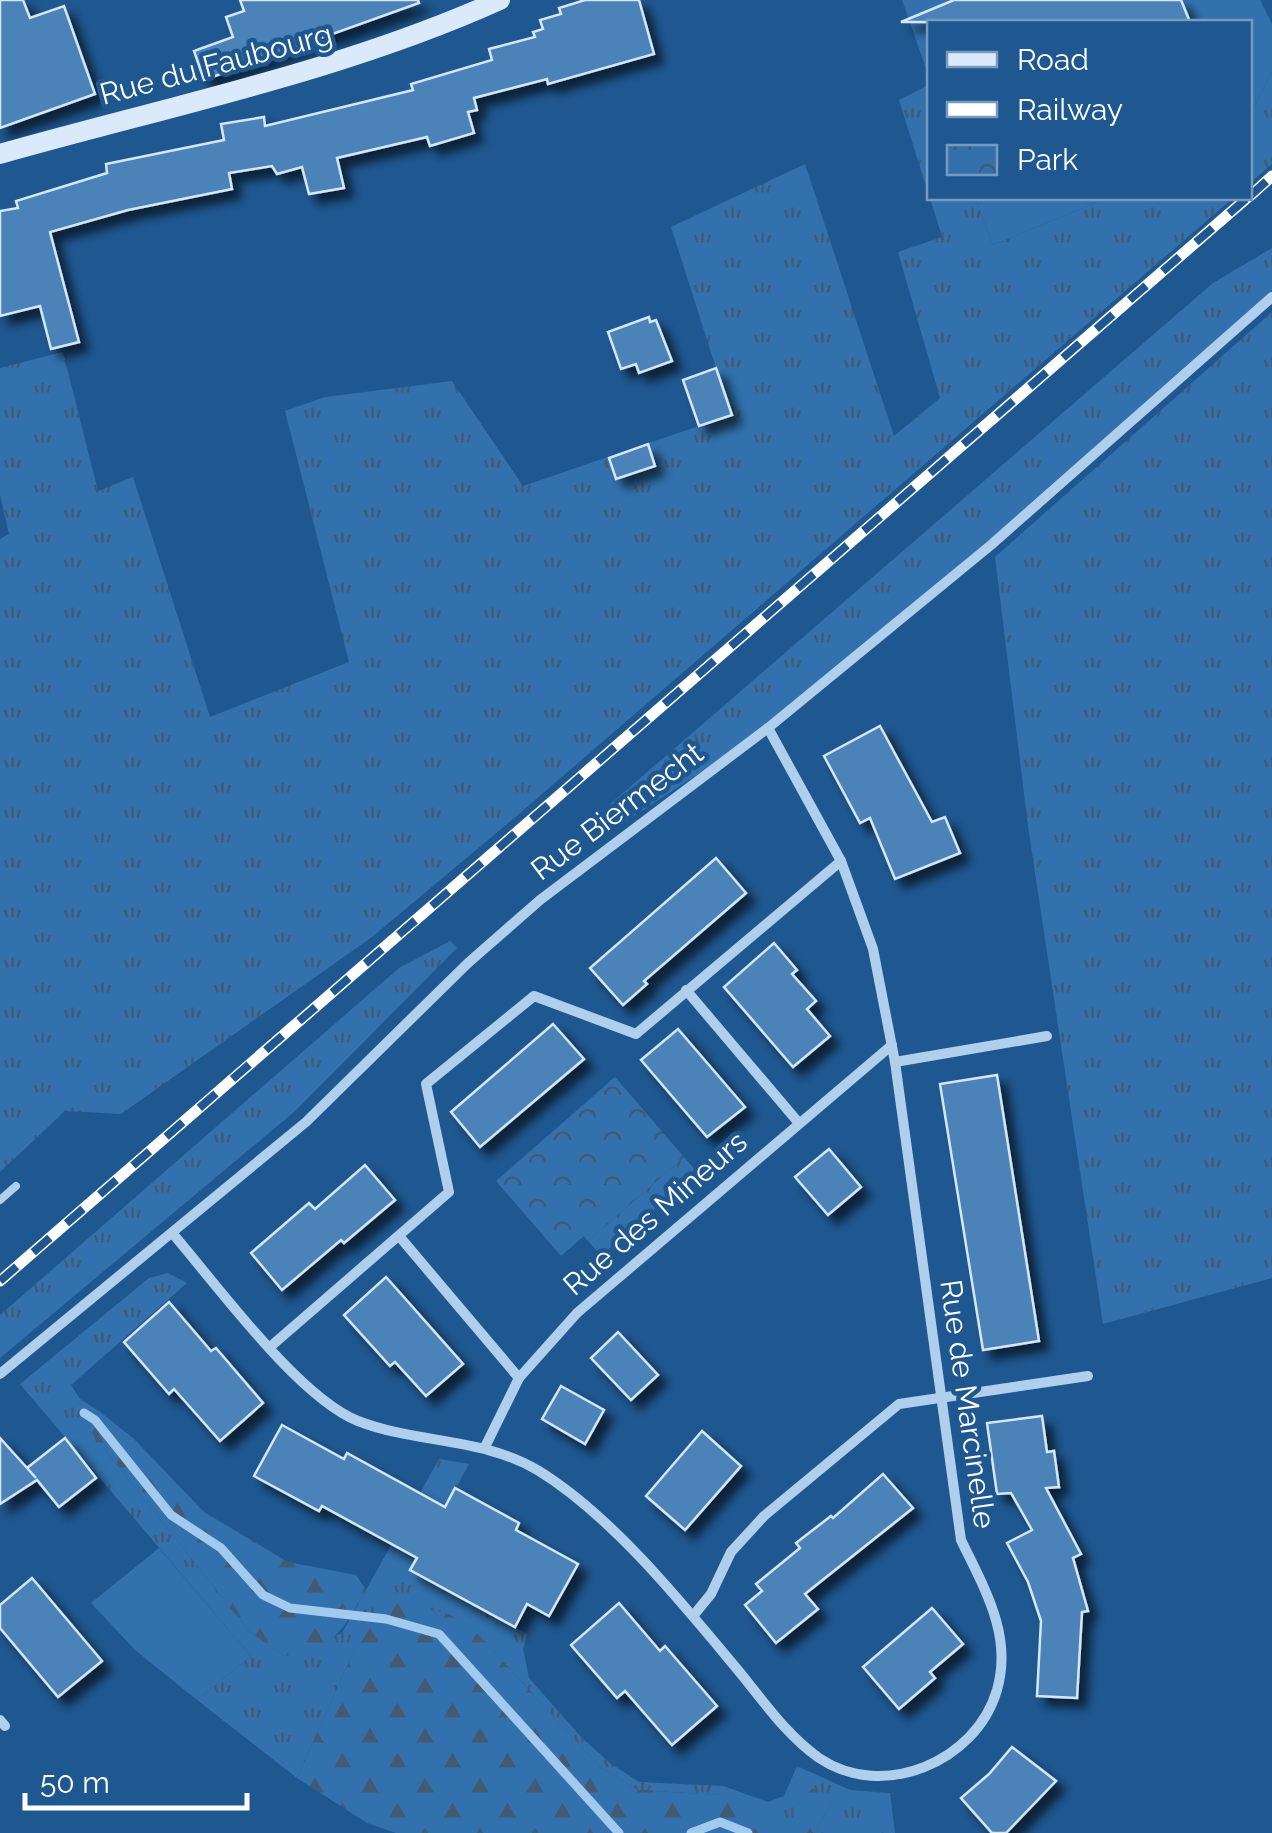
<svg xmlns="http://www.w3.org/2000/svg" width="1272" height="1833" font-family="Raleway,sans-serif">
  <defs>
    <pattern id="grass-tufts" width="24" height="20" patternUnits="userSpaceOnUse" patternTransform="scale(2.5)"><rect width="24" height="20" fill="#3271ad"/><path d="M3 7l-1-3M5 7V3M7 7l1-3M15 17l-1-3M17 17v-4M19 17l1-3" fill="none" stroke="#425b73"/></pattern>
    <pattern id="forest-firs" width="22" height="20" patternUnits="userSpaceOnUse" patternTransform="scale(2.5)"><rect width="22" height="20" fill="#3271ad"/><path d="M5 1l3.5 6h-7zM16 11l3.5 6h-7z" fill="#425b73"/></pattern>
    <pattern id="park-crowns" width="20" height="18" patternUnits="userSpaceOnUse" patternTransform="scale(2.5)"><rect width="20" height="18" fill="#3271ad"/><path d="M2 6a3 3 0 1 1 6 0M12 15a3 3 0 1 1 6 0" fill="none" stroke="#425b73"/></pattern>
    <filter id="shadow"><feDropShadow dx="9" dy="9" stdDeviation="5" flood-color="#0009"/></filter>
  </defs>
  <rect width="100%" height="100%" fill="#1f5790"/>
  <g fill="url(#grass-tufts)">
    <polygon points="1272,71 1272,164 1250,183 1250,115"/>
    <polygon points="929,85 929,196 899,100"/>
    <polygon points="805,164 894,436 940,398 898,252 942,237 930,198 975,198 993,245 1107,198 1233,198 513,819 372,937 121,1114 65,1111 0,1172 0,539 9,534 0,495 0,368 63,352 98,491 133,477 210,717 349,662 285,411 325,397 452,381 523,486 731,415 671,227"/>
    <polygon points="1272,248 1272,297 991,545 768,728 590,845 579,831 1213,283"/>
    <polygon points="1272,312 1272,1278 1103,1324 1028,826 995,557"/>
    <polygon points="450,941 457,948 294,1112 0,1358 0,1315 399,968"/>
    <polygon points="684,1157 697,1172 601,1256 588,1241"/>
    <polygon points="168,1273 187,1283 71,1385 80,1399 99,1411 88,1428 249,1631 284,1656 342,1633 439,1459 469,1464 411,1570 527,1634 523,1649 529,1678 582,1738 610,1763 639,1782 723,1786 768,1802 784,1796 797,1766 850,1790 890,1793 895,1833 814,1833 834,1799 785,1829 751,1805 720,1795 638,1790 600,1767 474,1630 355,1648 297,1778 197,1700 251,1656 20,1384 149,1278"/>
  </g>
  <g fill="url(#forest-firs)">
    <path d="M99 1411 134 1439 204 1512 288 1562 356 1575 366 1590C342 1631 335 1649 284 1656L249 1631 88 1428Z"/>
    <polygon points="382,1599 449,1614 474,1630 600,1767 638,1790 720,1795 751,1804 785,1829 812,1788 834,1799 814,1833 396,1833 367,1823 297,1778 355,1648"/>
  </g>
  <polygon fill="url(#park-crowns)" points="615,1077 684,1157 588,1241 584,1236 561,1256 496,1181"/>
  <g fill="#3271ad">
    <polygon points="902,0 1260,0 1272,24 1272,71 1250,115 1250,22 930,22 929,77"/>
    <polygon points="975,198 1107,198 993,245"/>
    <polygon points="159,1548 251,1656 197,1700 135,1650 91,1603"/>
  </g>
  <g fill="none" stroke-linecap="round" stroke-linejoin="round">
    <g stroke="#a2caee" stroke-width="9">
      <polyline points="84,1413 95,1420 171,1515 221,1548 263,1595 290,1608 386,1619 439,1634 619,1833"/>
      <polyline points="691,1833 720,1822 748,1833"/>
    </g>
  </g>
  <g fill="#4b82b8" stroke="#d4e7f9" stroke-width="2.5" filter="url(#shadow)">
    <polygon points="0,0 23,0 30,18 64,6 95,94 0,128"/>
    <polygon points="240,0 418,0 419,3 204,80 194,51 233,37 226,17 244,11"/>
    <polygon points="585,0 639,0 654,54 548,84 547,79 474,98 477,110 468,112 474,133 430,146 427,137 337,158 344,188 309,194 302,167 277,174 272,166 229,173 232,189 128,210 50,232 79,342 51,349 40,306 0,316 0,211 18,208 16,201 107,173 106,164 224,140 221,124 264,117 265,126 413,90 411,84 492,60 489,49 535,37 533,32 543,29 540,20 561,14 559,8"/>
    <polygon points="954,0 1181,0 1190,22 901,22"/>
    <polygon points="649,317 650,322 656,320 672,361 639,373 636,364 621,369 608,332"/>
    <polygon points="716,368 732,415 699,426 683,380"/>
    <polygon points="648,444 655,466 616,479 609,458"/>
    <polygon points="880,726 932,822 945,817 960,853 895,879 870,818 860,823 824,756"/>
    <polygon points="716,858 746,893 644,981 647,984 623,1005 590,968"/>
    <polygon points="774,943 797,970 792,974 816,1001 807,1009 830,1036 793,1067 724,987"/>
    <polygon points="553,1024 584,1059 480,1147 451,1112"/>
    <polygon points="678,1029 745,1107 707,1137 641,1060"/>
    <polygon points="997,1075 1039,1341 983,1350 940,1084"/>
    <polygon points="829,1149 861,1187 828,1215 795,1177"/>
    <polygon points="365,1165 395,1200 344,1243 341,1240 282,1290 251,1253 309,1203 315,1209"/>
    <polygon points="386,1277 463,1364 426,1396 395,1362 390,1366 344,1315"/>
    <polygon points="169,1302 211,1351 216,1348 263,1403 220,1441 174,1389 169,1394 124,1342"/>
    <polygon points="618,1332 658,1375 631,1400 591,1358"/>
    <polygon points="561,1386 604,1410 585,1444 542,1419"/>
    <polygon points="1042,1416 1047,1452 1054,1451 1059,1487 1046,1488 1081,1554 1073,1558 1088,1611 1082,1612 1077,1698 1037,1696 1041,1621 1028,1582 1007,1543 1032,1530 1011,1493 997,1494 987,1423"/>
    <polygon points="282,1425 344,1459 347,1453 445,1507 455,1488 519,1523 516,1530 578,1564 549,1616 527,1604 515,1627 410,1570 417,1558 322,1506 319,1511 254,1476"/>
    <polygon points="702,1431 741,1466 685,1530 646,1496"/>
    <polygon points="0,1438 36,1478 27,1468 65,1438 96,1478 59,1507 37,1480 0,1504"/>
    <polygon points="883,1474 913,1508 805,1594 818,1609 776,1643 745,1605 762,1591 756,1584 800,1548 796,1543 831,1516 833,1518"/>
    <polygon points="32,1578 102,1661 58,1697 0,1628 0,1605"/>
    <polygon points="619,1603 660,1651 665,1646 717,1706 672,1745 625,1691 617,1698 571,1645"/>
    <polygon points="932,1608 963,1644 930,1672 935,1678 899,1709 863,1667"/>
    <polygon points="1012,1747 1056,1781 1006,1833 992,1833 961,1798 989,1774"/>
  </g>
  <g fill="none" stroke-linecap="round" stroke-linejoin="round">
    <polyline stroke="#afcfed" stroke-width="8" points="0,1200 16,1186"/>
    <g stroke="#afcfed" stroke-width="10">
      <polyline points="686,990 798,1122"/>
      <polyline points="895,1062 1047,1036"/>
      <path d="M173 1234C217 1285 298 1397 358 1421 417 1444 483 1437 539 1471 612 1516 682 1603 737 1669 762 1699 786 1735 819 1758 883 1801 976 1762 997 1690 1013 1635 984 1588 961 1540L895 1062 873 949 841 861 768 728"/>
      <polyline points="399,1236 519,1378"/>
      <polyline points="270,1347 449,1192 426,1084 534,996 636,1034 841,861"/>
      <polyline points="0,1374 306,1122 468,963 540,900 768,728 991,545 1272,297"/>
      <polyline points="485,1447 519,1378 577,1313 892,1045"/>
      <polyline points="693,1616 711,1594 731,1552 764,1516 899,1404 1088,1376"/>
      <polyline points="0,1720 5,1726"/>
    </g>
    <path stroke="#dbeafa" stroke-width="20" d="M0 154C169 106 340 72 500 0"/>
    <defs>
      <g id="rail">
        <polyline points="1250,196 1272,176"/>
        <polyline points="0,1281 1247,198"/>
      </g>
    </defs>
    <use href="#rail" stroke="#fff" stroke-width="11"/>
    <use href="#rail" stroke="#1f5790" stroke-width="8" stroke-dasharray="22" stroke-linecap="butt"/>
  </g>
  <g text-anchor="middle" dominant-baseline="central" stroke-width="9" stroke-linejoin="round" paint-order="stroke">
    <g font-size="30" fill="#fff" stroke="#1f5790">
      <text transform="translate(216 64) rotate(-15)">Rue du Faubourg</text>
      <text transform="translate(617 811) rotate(-37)">Rue Biermecht</text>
      <text transform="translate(655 1213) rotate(-41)">Rue des Mineurs</text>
      <text transform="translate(968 1404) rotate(82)">Rue de Marcinelle</text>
    </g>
  </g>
  <rect x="927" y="20" width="325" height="180" fill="#1f5790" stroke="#799abc" stroke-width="2.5"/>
  <rect x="947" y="52" width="50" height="15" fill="#dbeafa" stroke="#799abc" stroke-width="2.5"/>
  <text x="1017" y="70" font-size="30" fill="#ffffff">Road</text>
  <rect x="947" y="102" width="50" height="15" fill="#ffffff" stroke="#799abc" stroke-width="2.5"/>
  <text x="1017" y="120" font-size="30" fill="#ffffff">Railway</text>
  <rect x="947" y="145" width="50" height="30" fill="url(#park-crowns)" stroke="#799abc" stroke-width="2.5"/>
  <text x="1017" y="170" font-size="30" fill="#ffffff">Park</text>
  <path d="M25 1793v15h222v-15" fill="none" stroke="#ffffff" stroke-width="5"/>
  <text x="40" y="1793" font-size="30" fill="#ffffff" stroke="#1f5790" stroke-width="8" paint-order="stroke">50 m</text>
</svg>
